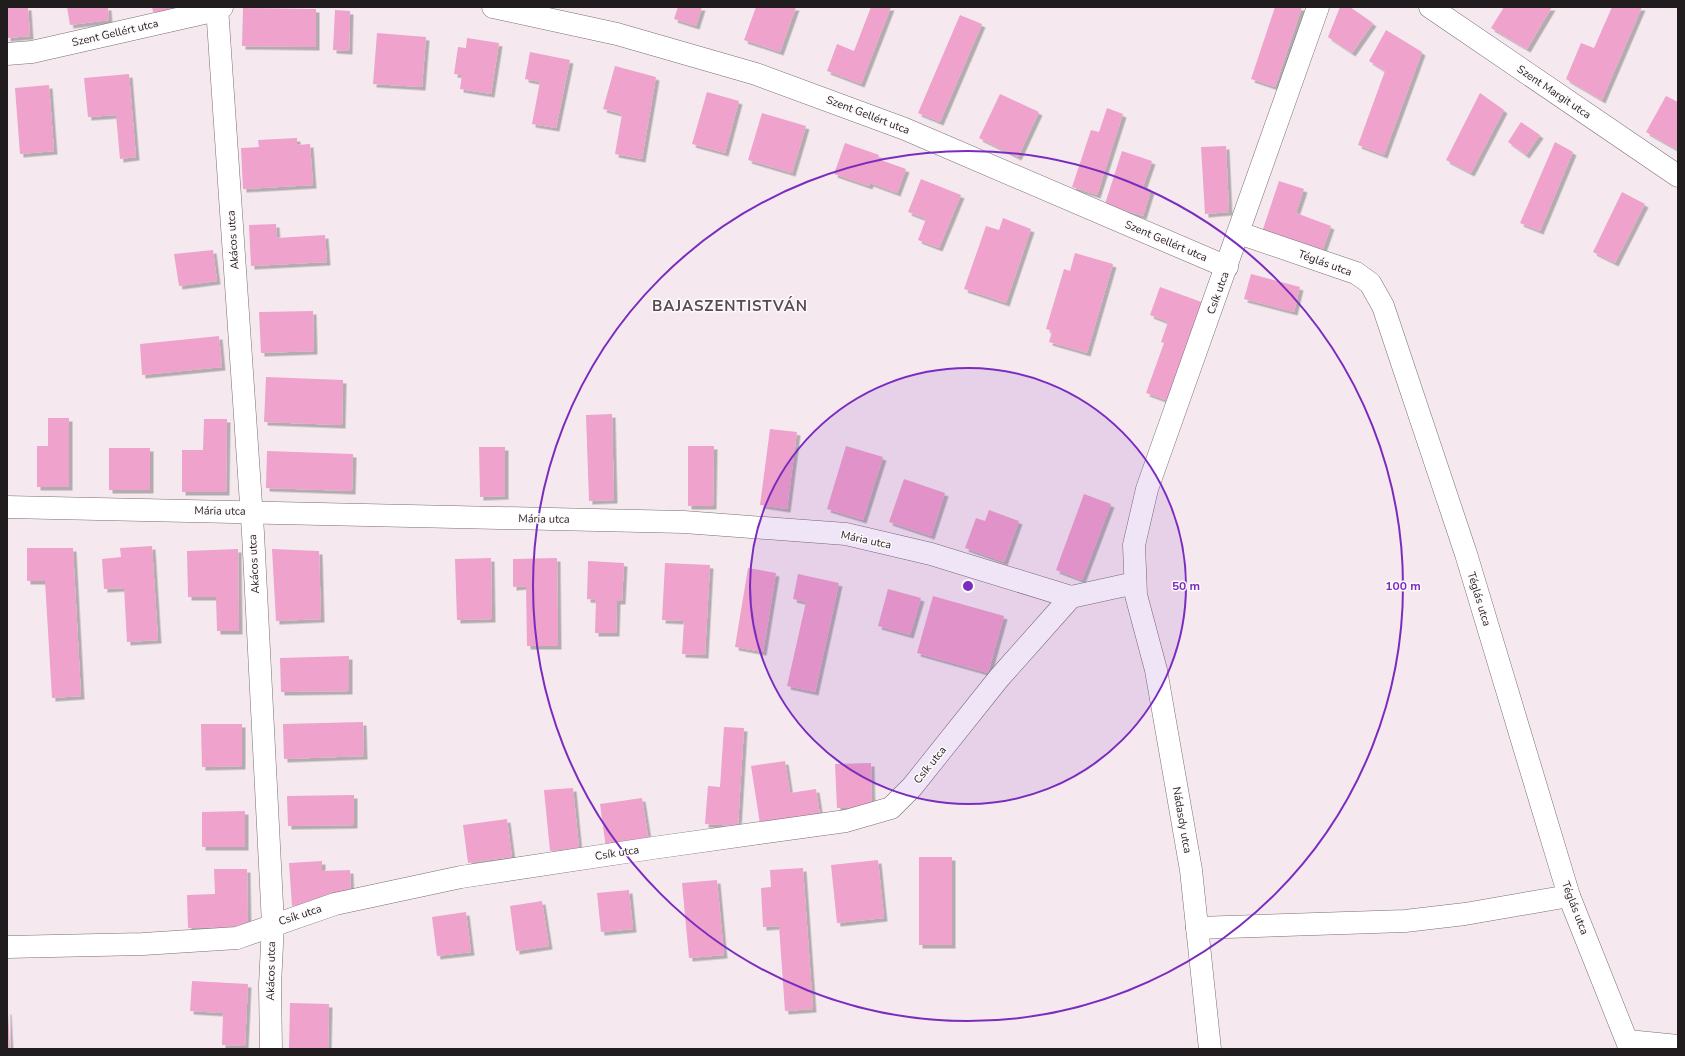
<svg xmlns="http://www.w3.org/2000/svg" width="1685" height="1056" font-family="'Nunito Sans',sans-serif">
  <defs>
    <filter id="shadow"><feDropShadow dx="3.5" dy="3.5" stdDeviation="0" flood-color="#0004"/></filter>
  </defs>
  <rect width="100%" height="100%" fill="#f5e9ef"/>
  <g fill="#efa2cb" filter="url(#shadow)">
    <polygon points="7,7 28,7 30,36 7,38"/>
    <polygon points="67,7 108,7 109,20 70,25"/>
    <polygon points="152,7 189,7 189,9 153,12"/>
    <polygon points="678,7 702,7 696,26 674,19"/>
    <polygon points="756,7 796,7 780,52 744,40"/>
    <polygon points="871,7 891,7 861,84 827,71 837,44 854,51"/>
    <polygon points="1275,7 1302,7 1275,87 1251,79"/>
    <polygon points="1340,7 1350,7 1373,23 1352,53 1328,37"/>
    <polygon points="1504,7 1552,7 1527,49 1491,28"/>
    <polygon points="1612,7 1642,7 1602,100 1566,79 1581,43 1594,48"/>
    <polygon points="243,8 316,9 316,47 242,46"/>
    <polygon points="335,10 350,11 349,51 333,50"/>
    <polygon points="960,15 982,24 940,122 918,113"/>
    <polygon points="1386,30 1422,52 1384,155 1358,145 1385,71 1369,61"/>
    <polygon points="377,33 426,37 422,87 373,84"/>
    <polygon points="467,38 499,43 491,94 460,89 462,75 454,74 458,47 466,48"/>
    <polygon points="530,52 570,60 556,128 532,124 540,82 525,79"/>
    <polygon points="615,66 656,77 642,159 615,154 622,114 603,109"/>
    <polygon points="129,74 136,157 120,159 116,115 88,117 84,78"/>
    <polygon points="49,85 54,151 20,154 15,88"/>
    <polygon points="707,92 739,101 725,153 692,144"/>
    <polygon points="1480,93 1504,110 1471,173 1446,160"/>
    <polygon points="1000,94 1039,112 1018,157 979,138"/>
    <polygon points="1666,96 1678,102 1678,147 1676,149 1646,132"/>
    <polygon points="1107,108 1123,114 1097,195 1072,187 1091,130 1099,132"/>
    <polygon points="762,113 806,126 792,173 748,160"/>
    <polygon points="1521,122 1540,135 1526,155 1508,142"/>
    <polygon points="297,138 297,145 310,144 313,185 243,189 241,148 259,147 258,140"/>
    <polygon points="1555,142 1573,152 1540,231 1520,223"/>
    <polygon points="845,143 879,155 878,159 906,169 897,193 870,183 869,186 834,174"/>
    <polygon points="1226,146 1229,212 1205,214 1201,147"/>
    <polygon points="1122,151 1152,161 1143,187 1151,190 1143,216 1105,204"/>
    <polygon points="921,179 961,195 939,248 918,240 926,219 908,212"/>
    <polygon points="1279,181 1304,189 1296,213 1331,226 1322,252 1262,232"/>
    <polygon points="1622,192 1645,204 1615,263 1593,252"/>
    <polygon points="1003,218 1031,229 1006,303 964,289 986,226 999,230"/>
    <polygon points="276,224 277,238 325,235 327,262 251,266 249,225"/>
    <polygon points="213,250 217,281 179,286 174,254"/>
    <polygon points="1075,253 1113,264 1087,353 1049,342 1052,331 1046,329 1064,269 1070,271"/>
    <polygon points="1251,274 1300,287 1294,312 1244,299"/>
    <polygon points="1160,287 1207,304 1171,402 1146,393 1164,343 1161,342 1168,322 1150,315"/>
    <polygon points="313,311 314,351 261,353 259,312"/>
    <polygon points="219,336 222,367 142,375 140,344"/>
    <polygon points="266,377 343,380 342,425 264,422"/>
    <polygon points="612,414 614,500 589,501 586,415"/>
    <polygon points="48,418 69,418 69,487 37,487 37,446 48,446"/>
    <polygon points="204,419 227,419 226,492 182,492 182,450 203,450"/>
    <polygon points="770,429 797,432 787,509 760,505"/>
    <polygon points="688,446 714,446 713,506 688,506"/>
    <polygon points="846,446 883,457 863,520 827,509"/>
    <polygon points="479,447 505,447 505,496 480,497"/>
    <rect x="109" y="448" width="41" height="42"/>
    <polygon points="267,451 353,454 352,491 266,488"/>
    <polygon points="904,479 945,493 931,536 889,522"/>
    <polygon points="1084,494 1111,504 1082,580 1056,570"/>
    <polygon points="989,510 1019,521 1004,562 965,548 976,518 985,521"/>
    <polygon points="152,546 158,640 127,642 124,588 104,589 102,559 121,557 120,548"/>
    <polygon points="27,548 73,548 81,696 52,698 45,581 27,581"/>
    <polygon points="238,549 239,631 217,631 216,597 188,597 187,551"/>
    <polygon points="272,549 319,551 321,619 276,621"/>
    <polygon points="491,558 492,619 457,620 455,559"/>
    <polygon points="557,558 558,646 527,646 526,586 513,587 513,559"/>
    <polygon points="588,561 624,563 622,601 617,601 616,633 595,633 596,600 587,599"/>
    <polygon points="665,563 710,565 705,655 682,654 684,621 662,620"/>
    <polygon points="748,568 776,573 763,652 735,647"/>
    <polygon points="798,574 839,583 815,692 787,686 806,602 793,599"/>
    <polygon points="888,589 921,598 910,635 878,626"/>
    <polygon points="933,596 1004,616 988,673 917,653"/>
    <polygon points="349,656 349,691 281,692 280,658"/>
    <polygon points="363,722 364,756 284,759 283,724"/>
    <polygon points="201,724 242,724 242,766 202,767"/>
    <polygon points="724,727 744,728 738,826 705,824 708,786 720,787"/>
    <polygon points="785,761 790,793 816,789 820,815 760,824 751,766"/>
    <polygon points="871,763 872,807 837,808 835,764"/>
    <polygon points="573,788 579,848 550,851 544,790"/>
    <polygon points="354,795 354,825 288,826 287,796"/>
    <polygon points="642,798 649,842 606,848 600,804"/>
    <polygon points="245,811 245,847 202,847 202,812"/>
    <polygon points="507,819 512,857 468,863 463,825"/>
    <rect x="919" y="857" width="33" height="88"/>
    <polygon points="878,860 884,918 837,923 831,865"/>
    <polygon points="322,861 322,871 350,870 351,897 292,906 289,863"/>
    <polygon points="803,868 813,1009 785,1011 779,926 763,927 761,888 771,887 770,870"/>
    <polygon points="214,869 247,869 248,927 188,928 187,895 215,894"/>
    <polygon points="717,880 724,955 689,958 682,883"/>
    <polygon points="629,890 633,929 601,932 597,893"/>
    <polygon points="542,901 549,946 516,951 510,906"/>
    <polygon points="466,912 471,952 437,956 432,917"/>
    <polygon points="192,981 248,984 245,1046 222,1045 223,1013 190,1011"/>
    <polygon points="290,1003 329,1004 328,1049 289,1049"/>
    <polygon points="7,1011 8,1011 10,1049 7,1049"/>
  </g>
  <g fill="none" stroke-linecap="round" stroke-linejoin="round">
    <defs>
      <g id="street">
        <polyline points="217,7 253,533 273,924 270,985 271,1049"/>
        <polyline points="493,7 617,34 756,74 905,129 1227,267"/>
        <polyline points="1430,7 1678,176"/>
        <polyline points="7,54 32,52 217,10 222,7"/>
        <polyline points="1239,233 1356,273 1370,283 1383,306 1466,554 1569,896 1630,1049"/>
        <polyline points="7,507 684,522 846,534 931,554 1071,597"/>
        <polyline points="1197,928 1405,921 1465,914 1569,896"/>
        <polyline points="7,947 143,944 237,938 335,904 461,877 653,848 846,821 891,808 912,787 999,678 1071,597 1135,583"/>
        <polyline points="1628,1041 1678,1046"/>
        <polyline points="1210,1049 1191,870 1156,670 1136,595 1134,545 1147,489 1318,7"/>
      </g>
    </defs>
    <use href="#street" stroke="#786e73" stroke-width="23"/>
    <use href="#street" stroke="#fff" stroke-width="22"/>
  </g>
  <circle cx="968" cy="586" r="218" fill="#7b2cbf" fill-opacity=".12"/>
  <g fill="none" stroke="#7b2cbf" stroke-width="2">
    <circle cx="968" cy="586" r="218"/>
    <circle cx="968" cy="586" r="435"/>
  </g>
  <g text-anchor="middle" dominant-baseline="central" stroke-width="3" stroke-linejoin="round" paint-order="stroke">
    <g font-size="11" fill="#211d1f" stroke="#fef9fb">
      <text transform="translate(115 33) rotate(-13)">Szent Gellért utca</text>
      <text transform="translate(1554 92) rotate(34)">Szent Margit utca</text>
      <text transform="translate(868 115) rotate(21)">Szent Gellért utca</text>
      <text transform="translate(233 240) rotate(-94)">Akácos utca</text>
      <text transform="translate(1166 241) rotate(23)">Szent Gellért utca</text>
      <text transform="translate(1325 263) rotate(20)">Téglás utca</text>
      <text transform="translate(1218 293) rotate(-70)">Csík utca</text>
      <text transform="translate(220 511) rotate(1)">Mária utca</text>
      <text transform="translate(544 519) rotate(1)">Mária utca</text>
      <text transform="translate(866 540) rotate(12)">Mária utca</text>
      <text transform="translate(254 564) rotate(-93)">Akácos utca</text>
      <text transform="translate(1479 599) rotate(73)">Téglás utca</text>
      <text transform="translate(930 765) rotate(-51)">Csík utca</text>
      <text transform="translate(1182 820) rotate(80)">Nádasdy utca</text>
      <text transform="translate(617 853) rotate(-9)">Csík utca</text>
      <text transform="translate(1575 908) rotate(69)">Téglás utca</text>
      <text transform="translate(300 915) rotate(-18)">Csík utca</text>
      <text transform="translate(271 971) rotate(-89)">Akácos utca</text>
    </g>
    <g font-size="15" font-weight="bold" letter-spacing="1" fill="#554b50" stroke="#fef9fb">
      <text x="730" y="306">BAJASZENTISTVÁN</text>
    </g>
  </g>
  <circle cx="968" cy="586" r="6" fill="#7b2cbf" stroke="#fef9fb" stroke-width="2"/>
  <g font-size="12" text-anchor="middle" font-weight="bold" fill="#7b2cbf" stroke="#fef9fb" stroke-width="3" stroke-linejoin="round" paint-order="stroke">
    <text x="1186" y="590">50 m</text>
    <text x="1403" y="590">100 m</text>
  </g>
  <rect width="1685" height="1056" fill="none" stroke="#211d1f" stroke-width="16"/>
</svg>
